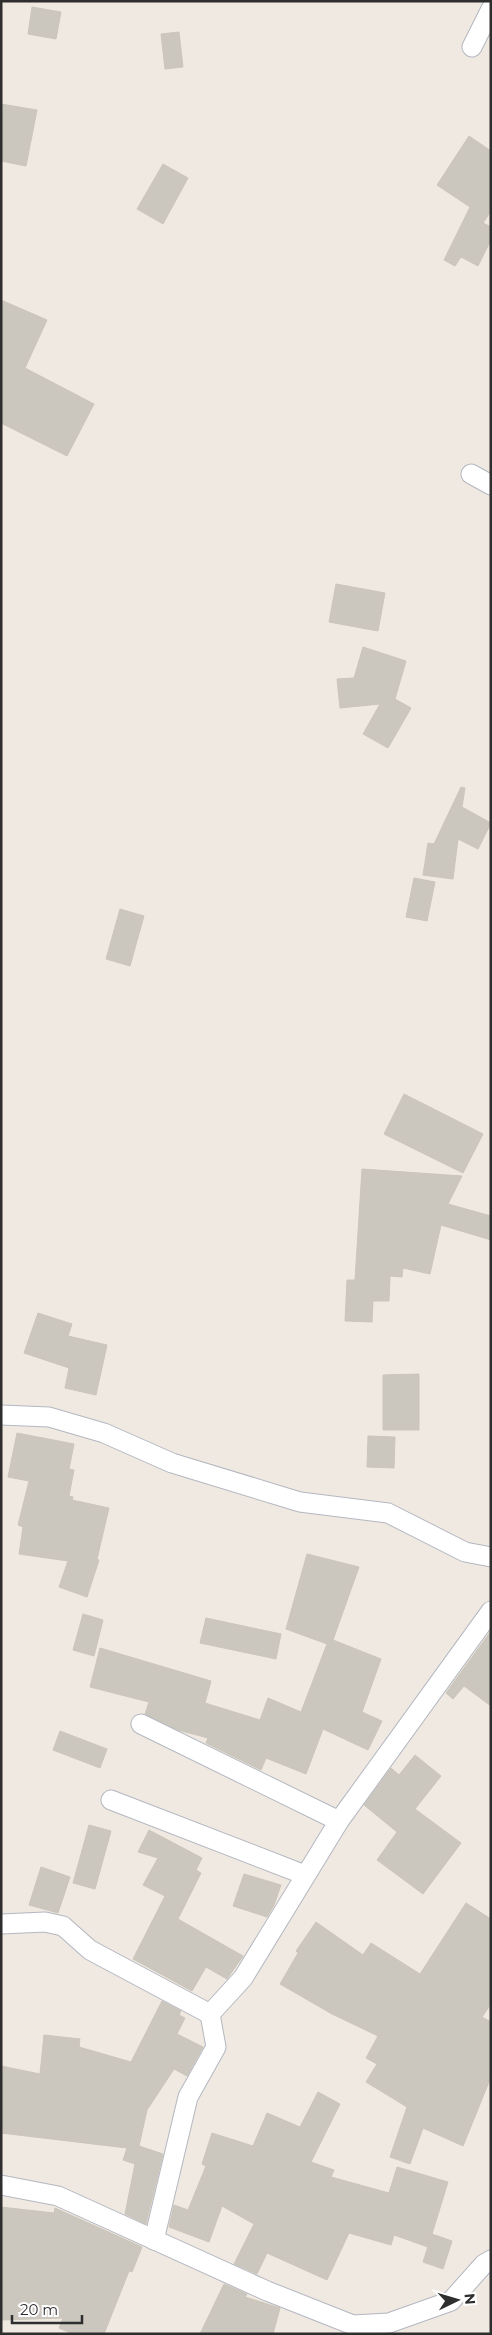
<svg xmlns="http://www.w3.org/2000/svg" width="492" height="2335" font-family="Montserrat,sans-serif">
  <rect width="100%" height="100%" fill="#efe9e1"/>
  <g fill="#cbc7bf" stroke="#cbc5ba">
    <polygon points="32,7 61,12 56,39 28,34"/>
    <polygon points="179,32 183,67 165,69 161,34"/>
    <polygon points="1,104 37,110 26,166 1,161"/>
    <polygon points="469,136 491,151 491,211 483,223 491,227 491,240 478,266 461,257 455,266 444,260 470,207 437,185"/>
    <polygon points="163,164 188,178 163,224 137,209"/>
    <polygon points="1,300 47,320 25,368 94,404 67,456 1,423"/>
    <polygon points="336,584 385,593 378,631 329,622"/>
    <polygon points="363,647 406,661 395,699 411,708 388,748 363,734 380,704 340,708 337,679 354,678"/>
    <polygon points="461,787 465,788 462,807 491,823 478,849 458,839 453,879 423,875 428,843 434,844"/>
    <polygon points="414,878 435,882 427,921 406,917"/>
    <polygon points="120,909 144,916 130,966 106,959"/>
    <polygon points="404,1094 483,1134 463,1173 384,1134"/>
    <polygon points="362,1169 462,1176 448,1204 491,1216 491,1240 441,1225 430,1274 403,1268 402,1277 390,1276 389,1301 373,1301 372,1322 345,1321 347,1280 355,1280"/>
    <polygon points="38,1313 72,1324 68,1336 107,1345 96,1395 65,1388 69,1368 24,1353"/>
    <polygon points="419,1374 419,1430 383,1430 383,1375"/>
    <polygon points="17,1433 74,1444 69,1469 74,1470 69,1496 73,1497 72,1500 109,1508 97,1559 99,1560 87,1597 59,1587 68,1561 19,1554 23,1527 18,1525 29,1481 8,1477"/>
    <polygon points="368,1436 395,1437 394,1468 367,1467"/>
    <polygon points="307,1554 359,1567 333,1640 381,1659 362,1712 382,1721 368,1750 323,1729 306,1774 266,1758 261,1770 206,1743 208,1738 178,1730 145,1714 149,1702 90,1687 100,1648 211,1681 205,1703 260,1720 268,1698 301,1712 327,1644 286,1629"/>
    <polygon points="83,1614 103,1620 94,1656 73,1650"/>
    <polygon points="206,1618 281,1634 276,1659 200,1643"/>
    <polygon points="491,1631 491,1706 464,1686 453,1699 446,1693"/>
    <polygon points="60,1731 107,1749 100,1768 53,1750"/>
    <polygon points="415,1755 441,1776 415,1809 461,1843 423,1894 377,1860 397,1832 364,1805 391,1768 399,1775"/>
    <polygon points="89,1825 111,1831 95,1889 73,1883"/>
    <polygon points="149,1830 202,1858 196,1870 201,1873 178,1919 243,1956 227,1979 206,1967 192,1991 133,1959 165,1896 143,1885 158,1858 138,1852"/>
    <polygon points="41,1867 70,1877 58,1913 29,1905"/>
    <polygon points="244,1874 281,1885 274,1905 267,1917 233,1906"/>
    <polygon points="466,1903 491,1919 491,2004 482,2017 491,2022 491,2077 463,2146 423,2128 410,2164 390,2157 407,2107 366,2082 377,2064 366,2058 378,2036 332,2014 280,1984 298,1953 296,1951 316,1922 363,1955 371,1943 420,1974"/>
    <polygon points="162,2001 181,2011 179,2015 185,2018 177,2034 203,2047 187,2076 174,2069 147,2110 139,2146 163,2154 146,2224 125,2214 135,2164 123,2160 127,2148 1,2133 1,2066 40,2074 44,2035 80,2039 79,2047 131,2062"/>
    <polygon points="318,2092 340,2104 311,2162 334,2170 331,2177 389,2193 397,2167 448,2182 428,2247 394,2235 391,2245 349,2233 327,2280 267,2253 257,2274 234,2264 254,2224 222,2206 209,2242 169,2227 174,2205 188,2210 206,2166 202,2164 212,2133 253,2146 267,2113 300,2127"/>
    <polygon points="1,2207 54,2213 55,2208 142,2247 132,2272 129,2271 104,2334 73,2334 59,2328 63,2318 1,2320"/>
    <polygon points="432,2234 452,2241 443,2269 423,2262"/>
    <polygon points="224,2284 247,2294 245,2297 280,2308 273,2334 200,2334"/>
  </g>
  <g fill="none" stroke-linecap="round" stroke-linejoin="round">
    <defs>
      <g id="street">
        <polyline points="472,47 491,9"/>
        <polyline points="471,474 491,485"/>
        <polyline points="1,1415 49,1417 104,1433 172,1463 300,1502 388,1513 465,1552 491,1557"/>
        <polyline points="141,1724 339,1821"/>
        <polyline points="111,1800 305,1875"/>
        <polyline points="1,1924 45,1922 63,1926 90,1950 210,2014"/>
        <polyline points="1,2185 58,2196 267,2291 353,2325 389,2323 451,2301 484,2264 491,2260"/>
        <polyline points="154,2240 188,2097 216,2047 210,2014 243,1978 339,1821 491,1611"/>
      </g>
    </defs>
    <use href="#street" stroke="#b4b7c1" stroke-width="21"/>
    <use href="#street" stroke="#fff" stroke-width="19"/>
  </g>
  <rect width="492" height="2335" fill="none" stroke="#2e2e2e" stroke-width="5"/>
  <g transform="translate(457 2300) rotate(85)" stroke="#ffffff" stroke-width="4" paint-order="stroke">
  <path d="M0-4L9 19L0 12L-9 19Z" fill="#2e2e2e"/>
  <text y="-8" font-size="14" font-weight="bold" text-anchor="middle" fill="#2e2e2e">N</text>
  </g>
  <path d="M12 2315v8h70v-8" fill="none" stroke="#2e2e2e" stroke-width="2.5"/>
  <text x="20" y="2315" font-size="15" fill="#2e2e2e" stroke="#ffffff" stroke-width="4" paint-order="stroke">20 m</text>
</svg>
